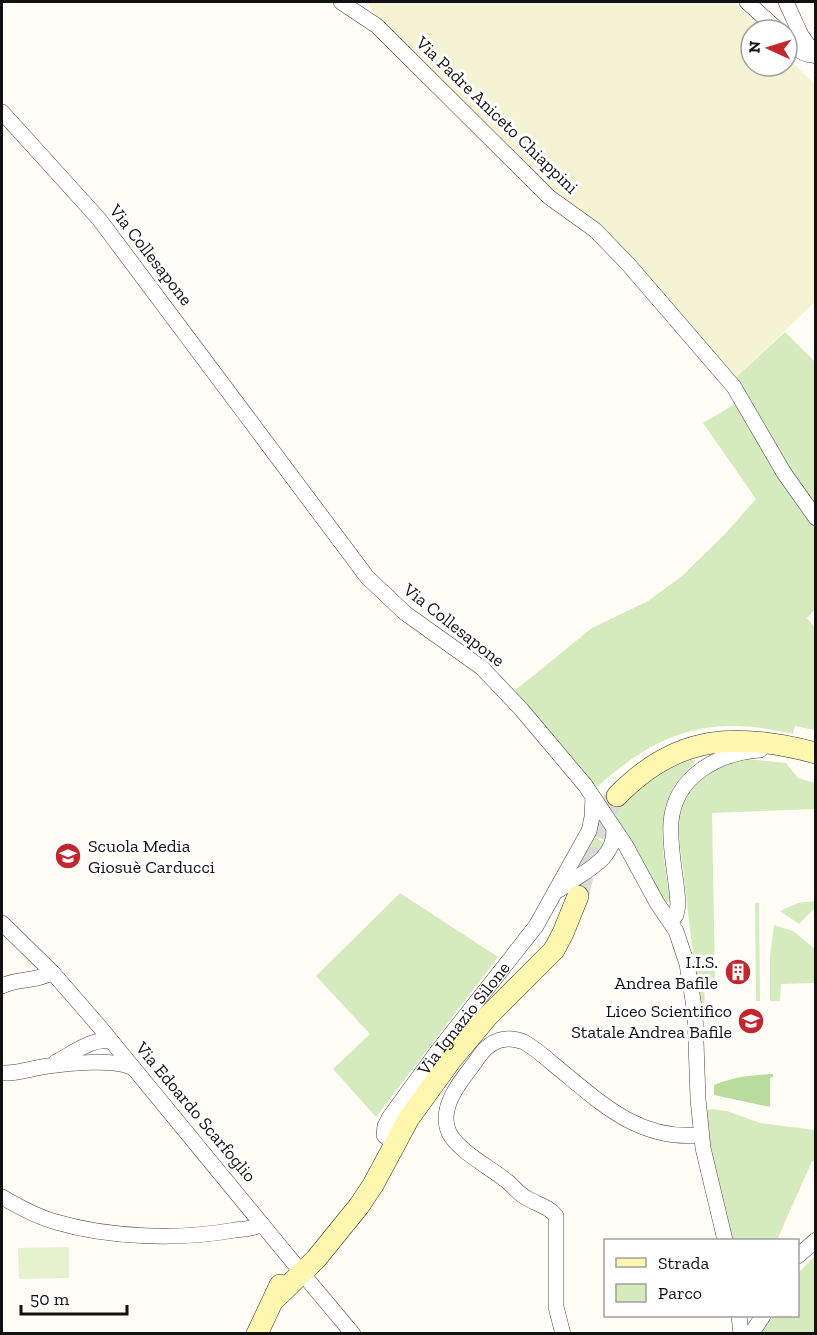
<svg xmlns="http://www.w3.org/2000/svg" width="817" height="1335" font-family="'Zilla Slab',serif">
  <rect width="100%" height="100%" fill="#fffdf5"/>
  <polygon fill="#f6f3d4" points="367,2 734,2 761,30 751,30 751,66 787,66 787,57 815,85 815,302 733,380 569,206 377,17"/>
  <g fill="#d5ebbd">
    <path d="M785 332 815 362 816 608 807 618 815 628V730L795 726 793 734C709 714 658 732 596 788L513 692 592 628 648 601 682 576 725 534 756 499 703 423 745 398 733 380Z"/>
    <path d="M748 759 786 763 798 778 815 783V809L712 813 715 980 704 981 705 1011H701C695 965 688 920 684 874 681 852 675 826 683 805 694 778 722 764 748 759Z"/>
    <path d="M691 760H695V762C688 770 680 777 674 786 654 821 665 863 670 900L666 904 663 902 631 839 607 805 613 800 606 792 608 791 622 803C644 784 664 770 691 760Z"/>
    <polygon points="596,838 603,842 605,849 574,875 581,851 591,839"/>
    <polygon points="400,893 498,957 376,1117 333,1069 370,1034 316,976"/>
    <polygon points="815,901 815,908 799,924 780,911 798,903"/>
    <polygon points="755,903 759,903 760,1001 756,1001"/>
    <polygon points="774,925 793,931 815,949 815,983 781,984 780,1001 770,1001 770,956"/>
    <polygon points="711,1109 727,1111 760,1123 815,1130 815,1162 812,1161 777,1240 731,1240 712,1166 704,1111"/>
    <polygon points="815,1256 815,1333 760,1334 773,1316 798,1316 798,1273"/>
  </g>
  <path fill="#b9dc9c" d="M773 1074V1077L770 1078V1107L714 1095V1085C733 1077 752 1075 773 1074Z"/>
  <polygon fill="#e6f2cf" points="69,1247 69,1278 19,1279 18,1248"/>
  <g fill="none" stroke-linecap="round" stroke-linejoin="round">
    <path stroke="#dbdad3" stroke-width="21" stroke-dasharray="21 10" stroke-linecap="butt" d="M578 896C587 862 593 824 617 796"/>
    <defs>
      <g id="street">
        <polyline points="341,2 377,26 549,197 595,230 628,264 734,387 784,473 816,518"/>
        <polyline points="747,2 778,30"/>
        <polyline points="786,2 801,35 816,56"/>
        <path d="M787 39C795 46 802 56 814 55"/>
        <polyline points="2,112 99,219 367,577 405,613 482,668 521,709 585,785 626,846 657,903 676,931 687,964 695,1013 698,1099 703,1148 725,1240"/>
        <path d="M559 890C581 872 615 862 614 829"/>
        <path d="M671 922 676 915 678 905C677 878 669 850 671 822 675 776 718 753 760 750"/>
        <polyline points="2,923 52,972 99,1026 302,1273 353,1334"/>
        <path d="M2 986C18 978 37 982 52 972"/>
        <path d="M56 1062C72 1054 94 1036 112 1042"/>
        <path d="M2 1073C17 1074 32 1068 48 1066 68 1063 113 1059 131 1067"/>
        <path id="s1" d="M394 1144 384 1135 385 1126 389 1118 437 1052 536 926 589 831 592 817 593 797"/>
        <path d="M2 1197C19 1207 37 1217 56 1222 110 1238 180 1240 235 1230 244 1229 254 1229 262 1224"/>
        <polyline points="798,1256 816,1240"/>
        <polyline points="739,1316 741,1334"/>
        <path d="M563 1334 556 1307V1216C549 1206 535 1204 525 1197 518 1193 514 1187 508 1182 491 1168 463 1154 451 1136 446 1129 445 1118 447 1110 451 1090 469 1072 480 1055 491 1040 506 1035 524 1042 534 1048 544 1056 553 1064 599 1101 637 1141 701 1135"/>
        <polyline points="751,1334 763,1316"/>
      </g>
      <g id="secondary">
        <path d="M617 796C677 734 737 732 816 753"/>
        <polyline points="275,1299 316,1259 359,1206 373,1185 409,1118 451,1060 488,1016 554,950 563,933 578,896"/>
        <polyline points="257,1334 280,1285"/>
      </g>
    </defs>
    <use href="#street" stroke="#444" stroke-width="16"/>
    <use href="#secondary" stroke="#333" stroke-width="22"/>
    <use href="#street" stroke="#fff" stroke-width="15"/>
    <use href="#secondary" stroke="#fff6b0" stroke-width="21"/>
  </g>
  <defs>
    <symbol id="school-disc" viewBox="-11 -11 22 22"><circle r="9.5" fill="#c4262e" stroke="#fff"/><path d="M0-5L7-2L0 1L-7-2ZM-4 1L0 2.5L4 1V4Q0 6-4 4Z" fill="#fff"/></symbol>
    <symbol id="building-disc" viewBox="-11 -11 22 22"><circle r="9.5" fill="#c4262e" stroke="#fff"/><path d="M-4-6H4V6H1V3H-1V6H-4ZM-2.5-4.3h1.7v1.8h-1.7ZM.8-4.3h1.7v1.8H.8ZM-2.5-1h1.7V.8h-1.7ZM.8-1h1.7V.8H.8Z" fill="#fff"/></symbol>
  </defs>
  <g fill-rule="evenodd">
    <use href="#school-disc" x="53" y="841" width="30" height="30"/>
    <use href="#building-disc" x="723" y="957" width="30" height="30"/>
    <use href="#school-disc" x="736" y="1006" width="30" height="30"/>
  </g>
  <g text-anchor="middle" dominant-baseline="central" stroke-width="6" stroke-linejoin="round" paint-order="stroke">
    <g font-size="18" fill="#111" stroke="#fff">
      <text transform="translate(497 115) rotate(44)">Via Padre Aniceto Chiappini</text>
      <text transform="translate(151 255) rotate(52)">Via Collesapone</text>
      <text transform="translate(454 625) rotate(38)">Via Collesapone</text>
      <text stroke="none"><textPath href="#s1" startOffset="156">Via Ignazio Silone</textPath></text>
      <text transform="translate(196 1112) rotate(50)">Via Edoardo Scarfoglio</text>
    </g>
    <g font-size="18" fill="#111" stroke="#fff" text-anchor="end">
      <text x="88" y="846" text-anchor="start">Scuola Media<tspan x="88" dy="21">Giosuè Carducci</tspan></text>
      <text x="718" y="962">I.I.S.<tspan x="718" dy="21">Andrea Bafile</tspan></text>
      <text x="732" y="1011">Liceo Scientifico<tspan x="732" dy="21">Statale Andrea Bafile</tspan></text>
    </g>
  </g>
  <rect width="817" height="1335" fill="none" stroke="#111111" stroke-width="6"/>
  <rect x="604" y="1239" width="195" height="78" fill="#ffffff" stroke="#a0a0a0" stroke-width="1.5"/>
  <rect x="616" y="1258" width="30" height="9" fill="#fff6b0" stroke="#a0a0a0" stroke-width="1.5"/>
  <text x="658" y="1269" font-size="18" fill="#111111">Strada</text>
  <rect x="616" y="1284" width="30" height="18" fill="#d5ebbd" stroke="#a0a0a0" stroke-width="1.5"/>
  <text x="658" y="1299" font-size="18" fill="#111111">Parco</text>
  <g transform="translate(769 48) rotate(274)"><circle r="28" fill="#ffffff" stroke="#a0a0a0" stroke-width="1.5"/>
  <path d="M0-4.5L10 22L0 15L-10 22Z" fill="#c4262e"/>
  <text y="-9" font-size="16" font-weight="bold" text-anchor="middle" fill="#111111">N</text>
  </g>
  <path d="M21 1305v9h106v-9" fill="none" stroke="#111111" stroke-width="3"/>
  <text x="30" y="1305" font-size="18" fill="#111111" stroke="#ffffff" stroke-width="4.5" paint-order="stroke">50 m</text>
</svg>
